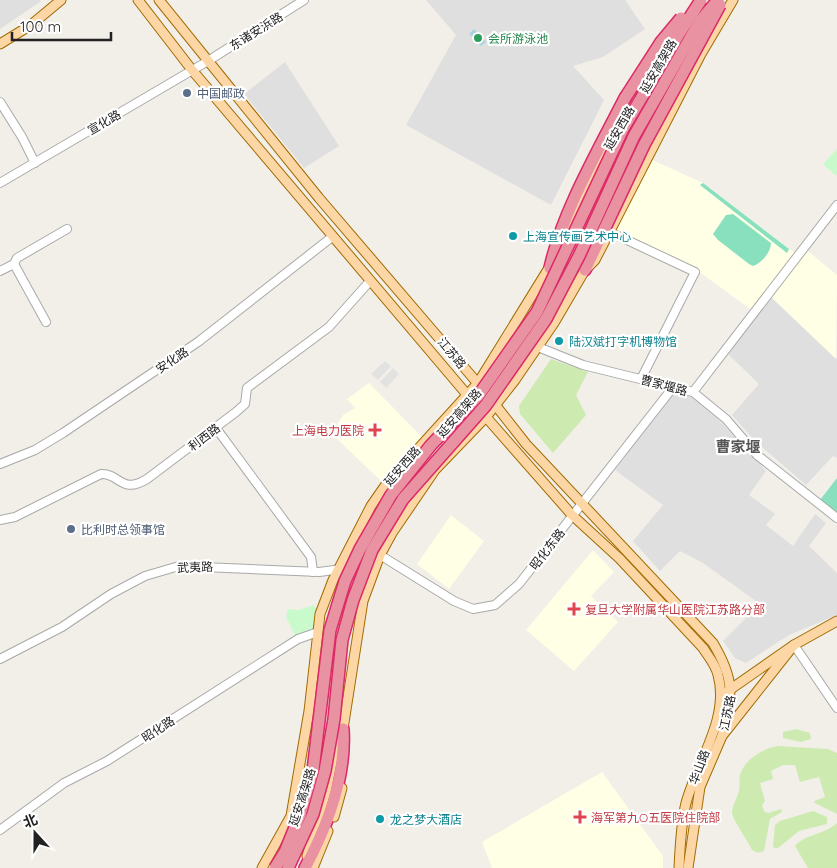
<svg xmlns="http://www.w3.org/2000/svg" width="837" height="868" font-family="Quicksand,'Noto Sans SC',sans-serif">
  <rect width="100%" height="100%" fill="#f2efe9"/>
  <g fill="#e0dfdf">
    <polygon points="0,0 40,0 41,1 0,29"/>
    <polygon points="426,0 625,0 645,29 603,57 573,66 604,100 551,205 406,125 456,35"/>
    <polygon points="285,62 339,146 304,168 244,94"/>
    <polygon points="771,297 837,359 837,458 833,456 806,485 754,440 732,415 759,384 727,353"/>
    <polygon points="673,393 690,396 717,418 766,471 749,495 775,514 766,525 793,546 815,514 826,523 809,546 837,573 837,615 789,635 746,663 735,658 723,641 760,604 703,563 680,551 660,571 633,541 663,505 615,470"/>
  </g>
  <g fill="#ffffe5">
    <polygon points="650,159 703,183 796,254 753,311 698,271 615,230"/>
    <polygon points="807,250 837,275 836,359 771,297"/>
    <polygon points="369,383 422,437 381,481 338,440 335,433 336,426 343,415 355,408 347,399"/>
    <polygon points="451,515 484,541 449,589 417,564"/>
    <polygon points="593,550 614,572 591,596 618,622 574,671 526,630"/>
    <polygon points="602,772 663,856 663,868 492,868 482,842"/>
  </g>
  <g fill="#cdebb0">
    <polygon points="551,359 588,372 576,395 586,415 553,453 520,414 519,406"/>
    <polygon points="796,729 810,733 811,739 801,742 783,738 783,732"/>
    <path d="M778 746 828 749 837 753V814L815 803 814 801 825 797 819 777 800 782 795 765H783L771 771 773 779 760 783 765 801 762 805 764 811 768 813 781 809 782 812 770 819 764 851 758 853 752 850C749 843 732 818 732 813 732 806 737 798 739 791 740 786 739 780 740 775 744 760 763 748 778 746Z"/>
    <polygon points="813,811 827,817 827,824 799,831 778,848 774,848 773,845 775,825 780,821"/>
    <path d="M837 823V868H808L795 846C807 833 822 836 837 823Z"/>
  </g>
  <g fill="#c8facc">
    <polygon points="837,149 837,174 836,176 823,164"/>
    <polygon points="313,605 317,609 315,626 305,633 295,635 286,617 288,609 299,610"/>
  </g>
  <g fill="#88e0be">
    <polygon points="703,183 789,249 787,253 700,185"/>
    <path d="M733 214 771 243C771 252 762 263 753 266L749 264 718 240 713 234 726 215Z"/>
    <polygon points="837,478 837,513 820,500"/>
  </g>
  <g fill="#e2e2e2">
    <polygon points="385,361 391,366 378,380 371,374"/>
    <polygon points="393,368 399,374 386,388 380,382"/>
  </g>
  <polygon fill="#aad3df" points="474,29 486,42 481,46 469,34"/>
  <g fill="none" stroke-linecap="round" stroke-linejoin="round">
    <defs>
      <g id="minor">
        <polyline points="0,102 22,137 35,163"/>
        <polyline points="0,183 208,61 304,0"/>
        <polyline points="610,232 695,272 641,379"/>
        <polyline points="14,264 46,322"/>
        <polyline points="0,271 14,264 17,258 67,229"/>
        <polyline points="538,347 583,365 693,392 726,419 757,455 837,518"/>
        <polyline points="693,392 837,205"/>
        <polyline points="216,428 311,557 313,572"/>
        <polyline points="0,464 35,450 63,433 198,342 332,237"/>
        <path d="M0 520 15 517 101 474C120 473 121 495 147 479L236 412 245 404 247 388 329 327 370 281"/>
        <polyline points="376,556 380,555 454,601 473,609 495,605 519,584 674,386"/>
        <polyline points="794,645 837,708"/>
        <polyline points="0,659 62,627 111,594 145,576 179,566 319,572 342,569"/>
        <polyline points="0,830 64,783 107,761 298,639 318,632"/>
      </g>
      <g id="major">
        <path d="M138 0 192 70 486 417 572 515 620 559 703 648C708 656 716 665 718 675 730 718 697 762 686 803 681 823 680 847 679 868"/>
        <polyline points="159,0 319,198 480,386"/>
        <polyline points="0,44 31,25 61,0"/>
        <polyline points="642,139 658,103"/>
        <polyline points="559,251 610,142 621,124"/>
        <path d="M493 402 526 444 713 643C736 682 732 694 722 736"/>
        <polyline points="728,691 794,645 837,621"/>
        <polyline points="334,817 342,788"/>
        <polyline points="307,856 326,792 336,743 343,729 363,601 380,555 392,533 435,470 486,417 515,380 554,323 585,270 595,260 701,54 733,0"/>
        <polyline points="262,868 291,816 309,711 320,614 333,580 371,506 387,483 478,383 552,263"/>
        <polyline points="313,868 328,831"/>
        <polyline points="688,868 700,787 722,736 794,645"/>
      </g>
      <g id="highway">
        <path d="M550 268C562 213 599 149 625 98"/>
        <polyline points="585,270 603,232"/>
        <path d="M305 868C327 827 346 776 343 729"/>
      </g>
    </defs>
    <use href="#minor" stroke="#a9a9a9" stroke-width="10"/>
    <use href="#major" stroke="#a06b00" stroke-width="11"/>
    <use href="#highway" stroke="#dc2a67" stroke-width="14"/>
    <use href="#minor" stroke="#fff" stroke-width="8"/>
    <use href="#major" stroke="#fcd6a4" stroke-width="9"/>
    <use href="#highway" stroke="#e892a2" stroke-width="11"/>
    <defs>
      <g id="highway-bridge">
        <polyline points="625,98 661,42 681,18"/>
        <polyline points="603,232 644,145 720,5"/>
        <polyline points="275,868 285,852 300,815 313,770 330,630 345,581 360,549 391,495 431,445 478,396 537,312 623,129 679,34 701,0"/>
        <polyline points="288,868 313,814 325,771 334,719 342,640 353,600 372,550 403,499 486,405 546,319 579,256 634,136 700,21 718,0"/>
      </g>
    </defs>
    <use href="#highway-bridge" stroke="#dc2a67" stroke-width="14" stroke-linecap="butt"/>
    <use href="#highway-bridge" stroke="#e892a2" stroke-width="11"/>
  </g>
  <circle fill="#2e9e5b" stroke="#fff" stroke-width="2" cx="478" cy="38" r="5"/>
  <g fill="#5c6f8a" stroke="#fff" stroke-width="2">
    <circle cx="187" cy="93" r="5"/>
    <circle cx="71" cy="529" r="5"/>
  </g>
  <g fill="#0f9aa8" stroke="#fff" stroke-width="2">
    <circle cx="513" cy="236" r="5"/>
    <circle cx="559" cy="341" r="5"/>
    <circle cx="380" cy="819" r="5"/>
  </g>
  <g fill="#e0444e" stroke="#fff" stroke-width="2">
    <path d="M372.5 422.5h5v5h5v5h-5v5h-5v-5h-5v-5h5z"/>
    <path d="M571.5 601.5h5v5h5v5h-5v5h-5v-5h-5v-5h5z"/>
    <path d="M577.5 809.5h5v5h5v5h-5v5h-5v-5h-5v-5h5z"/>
  </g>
  <g text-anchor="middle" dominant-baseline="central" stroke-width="4.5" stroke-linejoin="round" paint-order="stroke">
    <g font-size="12" fill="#222" stroke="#fff">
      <text transform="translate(256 31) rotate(-32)">东诸安浜路</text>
      <text transform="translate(658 66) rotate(-60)">延安高架路</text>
      <text transform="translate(104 122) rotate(-30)">宣化路</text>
      <text transform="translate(619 128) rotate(-60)">延安西路</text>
      <text transform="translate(452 353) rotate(50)">江苏路</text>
      <text transform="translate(172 360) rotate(-34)">安化路</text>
      <text transform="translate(664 385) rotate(15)">曹家堰路</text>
      <text transform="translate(459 413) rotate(-49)">延安高架路</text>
      <text transform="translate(204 437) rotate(-37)">利西路</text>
      <text transform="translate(402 466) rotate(-49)">延安西路</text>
      <text transform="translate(547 549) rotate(-52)">昭化东路</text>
      <text transform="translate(195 567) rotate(-2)">武夷路</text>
      <text transform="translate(727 713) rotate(-78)">江苏路</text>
      <text transform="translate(158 729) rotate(-33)">昭化路</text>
      <text transform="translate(699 767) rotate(-69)">华山路</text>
      <text transform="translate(302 797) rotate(-72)">延安高架路</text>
    </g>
    <g font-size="12" fill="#27864d" stroke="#fff" text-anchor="start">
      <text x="488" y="38">会所游泳池</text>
    </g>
    <g font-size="12" fill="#4e5e75" stroke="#fff" text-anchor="start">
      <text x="197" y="93">中国邮政</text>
      <text x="81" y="529">比利时总领事馆</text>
    </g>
    <g font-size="12" fill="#0d838f" stroke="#fff" text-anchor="start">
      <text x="523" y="236">上海宣传画艺术中心</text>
      <text x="569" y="341">陆汉斌打字机博物馆</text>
      <text x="390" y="819">龙之梦大酒店</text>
    </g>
    <g font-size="12" fill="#be3a42" stroke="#fff" text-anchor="start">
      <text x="364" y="430" text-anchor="end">上海电力医院</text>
      <text x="585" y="609">复旦大学附属华山医院江苏路分部</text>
      <text x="591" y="817">海军第九O五医院住院部</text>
    </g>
    <g font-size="15" font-weight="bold" fill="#555" stroke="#fff">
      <text x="738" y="446">曹家堰</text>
    </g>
  </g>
  <g transform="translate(35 833) rotate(339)" stroke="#ffffff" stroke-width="4" paint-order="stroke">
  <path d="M0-4L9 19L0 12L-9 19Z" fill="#222222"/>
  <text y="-8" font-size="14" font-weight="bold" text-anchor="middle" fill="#222222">北</text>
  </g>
  <path d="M12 32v8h99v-8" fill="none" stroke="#222222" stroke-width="2.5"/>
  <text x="20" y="32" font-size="15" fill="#222222" stroke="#ffffff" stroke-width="4" paint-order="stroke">100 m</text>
</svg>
